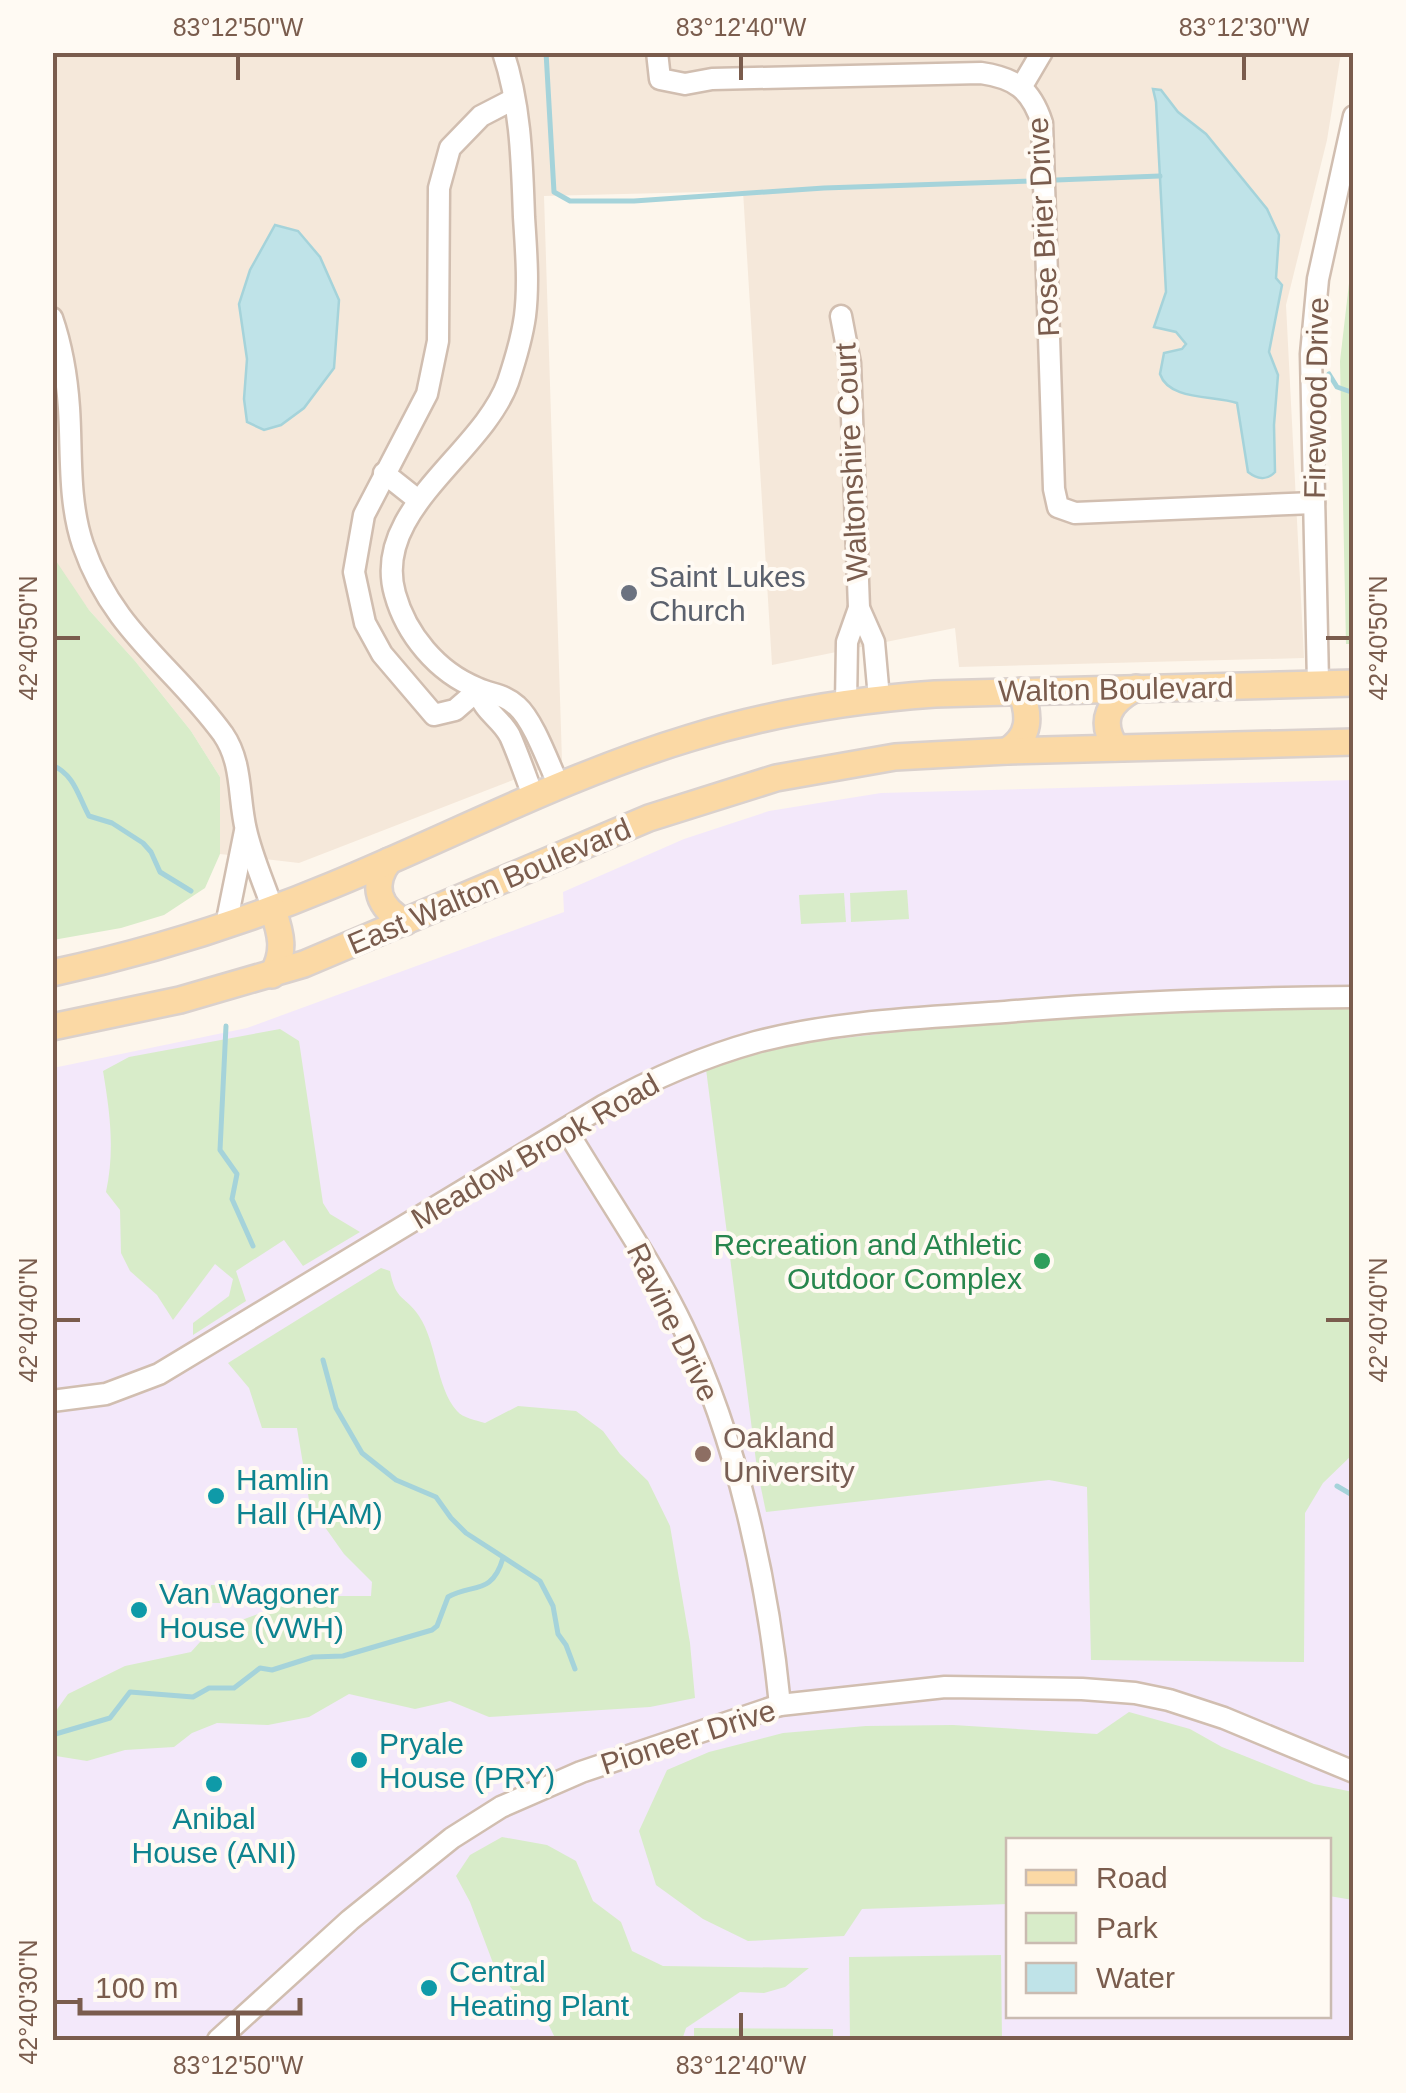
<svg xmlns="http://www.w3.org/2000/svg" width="1406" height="2093" font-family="Helvetica,sans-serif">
  <rect width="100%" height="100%" fill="#fdf6ec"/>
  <polygon fill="#f5e8da" points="53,53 1341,53 1327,140 1286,305 1304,658 959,667 955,628 772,665 743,191 544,196 562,761 299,863 220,854 220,777 191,731 135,661 89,610 53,561"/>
  <path fill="#f3e8fa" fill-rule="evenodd" d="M1353 780V2040H53V1068L247 1028 564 912 563 892 684 839 769 811 881 793ZM1008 1840H1328V2016H1008Z"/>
  <g fill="#d8ecc9">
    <polygon points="1353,249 1354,644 1346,644 1340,361"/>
    <polygon points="52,555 89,610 135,661 191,731 220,777 220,854 205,888 164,915 121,928 53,940"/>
    <polygon points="907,890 909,919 851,922 850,893"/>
    <polygon points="844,893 846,922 801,924 799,895"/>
    <polygon points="1353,1008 1353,1454 1323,1483 1305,1513 1304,1662 1091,1660 1087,1487 1049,1480 766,1512 757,1469 706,1069 732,1060 803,1043 904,1031 1115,1014"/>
    <path d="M280 1029 299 1041 323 1203 330 1214 360 1232 303 1266 284 1240 236 1271 246 1301 193 1335V1323L229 1296 233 1279 215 1264 173 1320 157 1295 130 1271 121 1253 120 1210 106 1192C115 1150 110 1113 103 1071L129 1057Z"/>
    <path d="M381 1268 390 1271C396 1302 405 1295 419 1316 437 1343 436 1387 457 1411 463 1418 475 1420 485 1423L518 1406 576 1411 603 1431 620 1454 648 1481 670 1526 690 1643 695 1698 650 1707 489 1717 450 1701 415 1709 349 1694 309 1717 268 1725 217 1723 192 1733 174 1747 125 1750 87 1761 56 1756 53 1750V1715L68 1694 125 1666 191 1652 209 1632 285 1604 324 1596H371L372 1582 344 1554 310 1506 297 1428H262L249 1388 228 1363Z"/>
    <polygon points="211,1585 246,1585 246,1603 210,1603"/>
    <polygon points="1129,1712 1190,1729 1222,1747 1314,1784 1353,1792 1353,1900 1329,1896 1328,1840 1008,1840 1008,1904 862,1909 844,1936 748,1941 703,1919 656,1885 639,1831 667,1770 709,1752 783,1733 866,1726 953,1725 1097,1734"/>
    <polygon points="502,1837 547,1845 576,1861 593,1901 621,1922 632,1951 663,1966 809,1968 785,1987 764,1993 740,1992 686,2028 682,2040 556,2040 543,2013 513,1990 496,1971 470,1902 456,1876 470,1855"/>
    <polygon points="1001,1955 1002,2040 850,2040 849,1957"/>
    <polygon points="694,2028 833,2029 833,2040 694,2040"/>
  </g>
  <g fill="#bfe3e8" stroke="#a5d3da" stroke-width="2.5">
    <path d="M1153 89 1161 90 1178 112 1206 134 1267 209 1279 235 1276 278 1282 285 1269 352 1278 375 1274 425 1275 472C1267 481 1257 479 1248 472L1237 403C1215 395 1169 401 1160 374L1164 353 1182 349 1186 344 1176 332 1154 327 1166 292 1156 102Z"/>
    <polygon points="275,225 298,231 320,257 339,300 334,368 304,408 281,425 264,430 247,422 244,399 247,359 239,304 250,270"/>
  </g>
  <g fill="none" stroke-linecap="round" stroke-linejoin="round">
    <g stroke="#a5d3da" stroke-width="5">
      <polyline points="546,52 554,192 570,201 634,201 824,188 1032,181"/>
      <polyline points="1056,180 1160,176"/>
      <polyline points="1329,374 1337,387 1354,393"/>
      <path d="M52 765C75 775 78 796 89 816L112 823 143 843 151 852 160 872 191 891"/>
      <polyline points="226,1026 220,1150 237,1174 232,1199 253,1246"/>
      <polyline points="323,1360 336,1408 362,1453 396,1480 436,1497 451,1518 466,1533 540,1581 553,1606 558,1634 566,1645 575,1669"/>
      <polyline points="1337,1486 1354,1496"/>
      <path d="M52 1735 110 1718 130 1692 193 1697 209 1688H234L260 1668 272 1670 313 1657 343 1656 432 1630 437 1626 448 1597C472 1583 492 1596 503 1558"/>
    </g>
    <defs>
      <g id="minor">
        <path d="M503 52C521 106 522 162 524 217 526 249 529 284 525 316 522 338 515 361 508 382 482 454 371 510 395 594 406 634 437 672 477 688 492 695 504 694 517 706 534 721 549 765 559 786"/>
        <path d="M657 52 660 79 685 84 712 79 981 73C1015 78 1031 89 1042 123L1054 489 1058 507 1075 513 1314 503"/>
        <polyline points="1022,86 1042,52"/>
        <polyline points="841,316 850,363 859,608 874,642 879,698"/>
        <path d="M52 318C62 347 67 378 69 408 72 453 68 501 83 545 113 632 173 665 223 734 243 763 238 797 246 830 252 857 264 883 273 910"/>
        <polyline points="384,473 418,500"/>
        <polyline points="1318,683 1311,354 1318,279 1354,116"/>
        <polyline points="478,690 455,710 434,715 382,654 365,623 354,572 364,515 427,394 438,341 439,188 450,148 481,116 514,99"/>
        <path d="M478 690C483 712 500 717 510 736 519 756 526 778 534 798"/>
        <polyline points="846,703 847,642 859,608"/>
        <polyline points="226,925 245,831"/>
        <path d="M566 1129C605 1195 650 1258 683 1327 737 1439 768 1582 780 1705"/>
        <path d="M52 1401 106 1394 159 1374 603 1106C652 1079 702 1057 756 1042 836 1021 922 1018 1005 1012 1121 1002 1237 998 1354 997"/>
        <polyline points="218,2040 350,1920 452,1838 501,1807 581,1772 780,1705 945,1687 1082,1689 1135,1693 1169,1700 1224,1718 1354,1772"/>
      </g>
      <g id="major">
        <path d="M1116 748C1098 720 1109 702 1136 688"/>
        <path d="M1007 751C1031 736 1030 716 1021 691"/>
        <path d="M389 861C370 886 379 908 405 922"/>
        <path d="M52 973C149 952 242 923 333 885 452 836 567 775 690 738 770 713 851 700 935 694L1354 683"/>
        <path d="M272 975C286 952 281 934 273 910"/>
        <polyline points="52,1027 180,1000 304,964 649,818 776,778 895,757 1007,751 1354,742"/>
      </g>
    </defs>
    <use href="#minor" stroke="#d1beb0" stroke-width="25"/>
    <use href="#major" stroke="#dad1cd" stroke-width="30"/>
    <use href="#minor" stroke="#fff" stroke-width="20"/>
    <use href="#major" stroke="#fbd9a5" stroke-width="25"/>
  </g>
  <path fill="none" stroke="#7a5c4d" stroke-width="4" d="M238 55V80M741 55V80M1244 55V80M55 638H80M1326 638H1351M55 1320H80M1326 1320H1351M55 2002H80M238 2013V2038M741 2013V2038"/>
  <circle fill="#6b7280" stroke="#fffaf3" stroke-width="4" cx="629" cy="593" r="10"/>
  <circle fill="#2e9e5b" stroke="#fffaf3" stroke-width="4" cx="1042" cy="1261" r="10"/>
  <circle fill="#8d6e63" stroke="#fffaf3" stroke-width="4" cx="703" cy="1454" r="10"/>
  <g fill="#0f9aa8" stroke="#fffaf3" stroke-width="4">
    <circle cx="216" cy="1496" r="10"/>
    <circle cx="139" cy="1610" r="10"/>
    <circle cx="359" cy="1760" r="10"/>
    <circle cx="214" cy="1784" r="10"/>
    <circle cx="429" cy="1988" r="10"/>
  </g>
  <g text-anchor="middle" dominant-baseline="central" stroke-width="8" stroke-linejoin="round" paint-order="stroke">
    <g font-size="30" fill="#7a5c4d" stroke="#fffaf3">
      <text transform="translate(1043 227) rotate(-93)">Rose Brier Drive</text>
      <text transform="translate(1316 398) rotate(-89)">Firewood Drive</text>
      <text transform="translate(851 462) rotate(-93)">Waltonshire Court</text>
      <text transform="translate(1116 689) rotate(-1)">Walton Boulevard</text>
      <text transform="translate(489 886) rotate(-23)">East Walton Boulevard</text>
      <text transform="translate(535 1151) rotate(-30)">Meadow Brook Road</text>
      <text transform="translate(673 1322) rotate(64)">Ravine Drive</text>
      <text transform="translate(688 1737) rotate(-18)">Pioneer Drive</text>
    </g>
    <g font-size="30" fill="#5b616d" stroke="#fffaf3" text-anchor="start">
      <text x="649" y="576">Saint Lukes<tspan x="649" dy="34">Church</tspan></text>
    </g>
    <g font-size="30" fill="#27864d" stroke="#fffaf3" text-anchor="end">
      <text x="1022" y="1244">Recreation and Athletic<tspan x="1022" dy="34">Outdoor Complex</tspan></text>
    </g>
    <g font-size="30" fill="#785e54" stroke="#fffaf3" text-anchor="start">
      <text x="723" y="1437">Oakland<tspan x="723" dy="34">University</tspan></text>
    </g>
    <g font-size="30" fill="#0d838f" stroke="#fffaf3" text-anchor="start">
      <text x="236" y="1479">Hamlin<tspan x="236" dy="34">Hall (HAM)</tspan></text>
      <text x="159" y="1593">Van Wagoner<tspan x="159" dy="34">House (VWH)</tspan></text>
      <text x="379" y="1743">Pryale<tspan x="379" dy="34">House (PRY)</tspan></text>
      <text x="214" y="1818" text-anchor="middle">Anibal<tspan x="214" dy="34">House (ANI)</tspan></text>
      <text x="449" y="1971">Central<tspan x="449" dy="34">Heating Plant</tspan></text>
    </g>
  </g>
  <rect width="1406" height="2093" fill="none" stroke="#fffaf3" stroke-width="110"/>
  <rect x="1006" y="1838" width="325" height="180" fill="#fffaf3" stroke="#cabbb1" stroke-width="2.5"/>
  <rect x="1026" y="1870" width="50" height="15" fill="#fbd9a5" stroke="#cabbb1" stroke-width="2.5"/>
  <text x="1096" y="1888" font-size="30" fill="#7a5c4d">Road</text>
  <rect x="1026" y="1913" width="50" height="30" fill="#d8ecc9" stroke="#cabbb1" stroke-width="2.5"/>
  <text x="1096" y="1938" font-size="30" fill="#7a5c4d">Park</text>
  <rect x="1026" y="1963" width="50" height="30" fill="#bfe3e8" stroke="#cabbb1" stroke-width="2.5"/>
  <text x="1096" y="1988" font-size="30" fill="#7a5c4d">Water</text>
  <path d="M80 1998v15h220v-15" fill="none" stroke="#7a5c4d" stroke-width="5"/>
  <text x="95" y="1998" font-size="30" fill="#7a5c4d" stroke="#fffaf3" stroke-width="8" paint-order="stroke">100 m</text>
  <rect x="55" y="55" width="1296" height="1983" fill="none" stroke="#7a5c4d" stroke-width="4"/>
  <g font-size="25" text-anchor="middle" fill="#7a5c4d">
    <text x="238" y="36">83°12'50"W</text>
    <text x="741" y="36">83°12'40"W</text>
    <text x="1244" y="36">83°12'30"W</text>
    <text transform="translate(28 638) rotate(-90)" y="9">42°40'50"N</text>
    <text transform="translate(1378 638) rotate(-90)" y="9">42°40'50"N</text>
    <text transform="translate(28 1320) rotate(-90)" y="9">42°40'40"N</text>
    <text transform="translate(1378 1320) rotate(-90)" y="9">42°40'40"N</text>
    <text transform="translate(28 2002) rotate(-90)" y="9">42°40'30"N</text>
    <text x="238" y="2074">83°12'50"W</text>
    <text x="741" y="2074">83°12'40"W</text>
  </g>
</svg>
